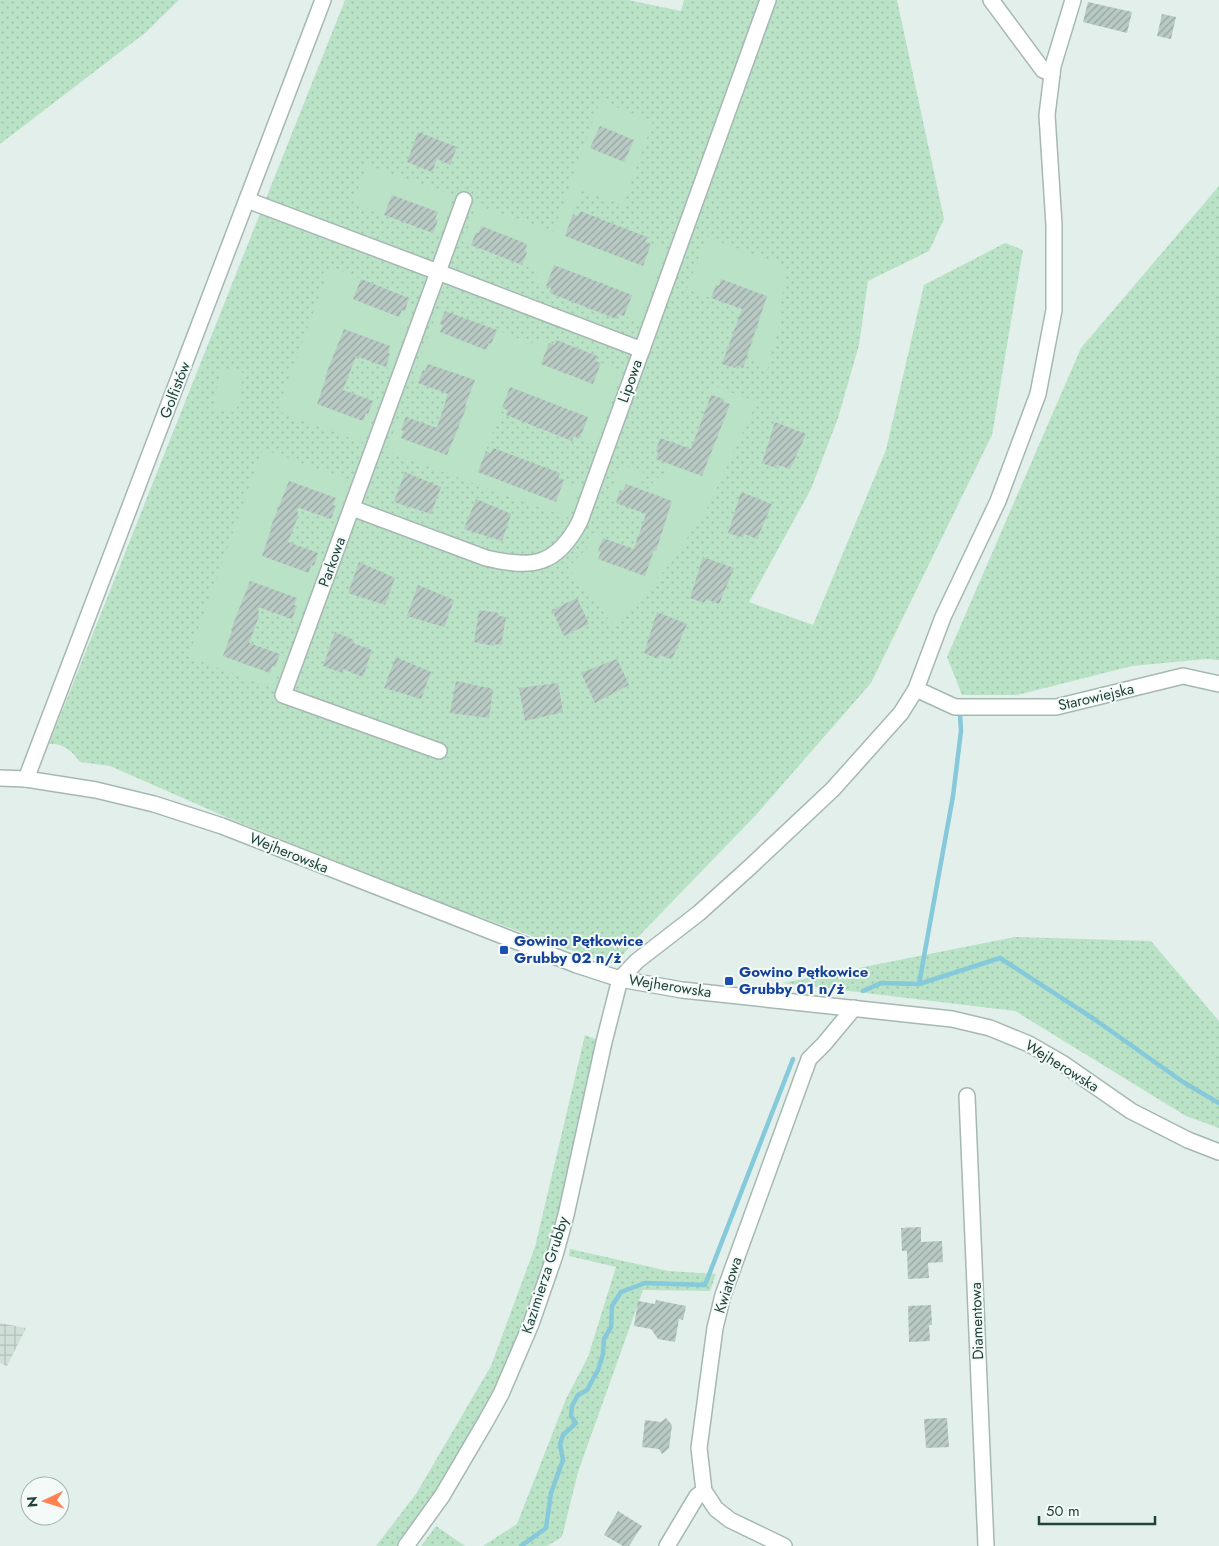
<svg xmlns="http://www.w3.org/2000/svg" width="1219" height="1546" font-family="Jost,sans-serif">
  <defs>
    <pattern id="industrial-grid" width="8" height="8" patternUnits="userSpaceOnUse" patternTransform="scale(1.25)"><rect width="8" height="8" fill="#d1dfd9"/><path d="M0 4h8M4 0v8" fill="none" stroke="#b3c1bb"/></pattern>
    <pattern id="grass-dots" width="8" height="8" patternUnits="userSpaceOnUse" patternTransform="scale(1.25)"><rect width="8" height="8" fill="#b9e2c6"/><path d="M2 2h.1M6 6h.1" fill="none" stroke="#9fc3ab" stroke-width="1.8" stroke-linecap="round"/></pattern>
    <pattern id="building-hatch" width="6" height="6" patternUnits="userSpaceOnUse" patternTransform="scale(1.25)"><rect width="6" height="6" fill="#b8cac3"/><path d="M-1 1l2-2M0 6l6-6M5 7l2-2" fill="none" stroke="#95a6a0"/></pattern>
  </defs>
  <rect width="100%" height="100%" fill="#e3efea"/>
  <polygon fill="url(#industrial-grid)" points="0,1323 26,1328 7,1366 0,1363"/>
  <g fill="url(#grass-dots)">
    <polygon points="0,0 179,0 145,33 0,144"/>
    <path d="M345 0H628L681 11 684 0H897L944 219 929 251 868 281 859 345 838 418 811 489 749 602 813 625 886 450 924 285 1005 243 1023 250 992 435 871 683 755 816 638 937 615 964 564 948 442 903 233 820 110 766 80 762C72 751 64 743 49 744Z"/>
    <polygon points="1219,186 1219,660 1206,659 1132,666 1017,695 962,695 947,657 1081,348"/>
    <polygon points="1015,937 1151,941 1219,1021 1219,1128 1186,1116 1015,1011 783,983"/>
    <path d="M585 1035 598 1040C587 1092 576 1144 563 1195 559 1212 556 1230 550 1247 517 1354 468 1458 398 1546H376L416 1494 491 1366 535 1247Z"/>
    <polygon points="570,1249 668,1271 716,1274 710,1291 643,1290 578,1472 562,1537 547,1546 483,1546 517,1524 566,1399 588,1357 616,1267 569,1256"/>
    <polygon points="436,1526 465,1546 421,1546"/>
  </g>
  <g fill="#b9e2c6">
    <polygon points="600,101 653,121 623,205 582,190 565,235 651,244 667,250 640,322 624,316 632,294 554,265 546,286 535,282 539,271 522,265 527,252 525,251 527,244 482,226 479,233 476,233 471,245 463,242 476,205 553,232"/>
    <polygon points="367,165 454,196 440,236 433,233 437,221 435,219 437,212 392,195 384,215 353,203"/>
    <polygon points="706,237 786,266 778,329 767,371 748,355 760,322 757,321 767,296 722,279 719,286 716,285 711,298 687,289"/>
    <polygon points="330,267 361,279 354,299 399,317 402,310 407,304 414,307 392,369 386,367 390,354 388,353 390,346 344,329 336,355 333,354 325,377 327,378 317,404 368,414 373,401 379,403 364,443 277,411"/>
    <polygon points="438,309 445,311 440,324 443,325 440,332 486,350 489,343 491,343 497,330 532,344 534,338 549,343 541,364 593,384 601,363 623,371 596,444 580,438 588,417 510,387 478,472 555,501 564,480 581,487 569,518 386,451 400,415 406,417 401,430 404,431 401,438 447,455 455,435 455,429 458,430 467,407 464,405 474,380 428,364 425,371 423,370 418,383 412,381"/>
    <polygon points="221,368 244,373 236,413 213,408"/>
    <polygon points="714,386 757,402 709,505 671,563 615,627 568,568 587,548 592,533 603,538 598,550 601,552 598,559 645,576 653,549 656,550 664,527 662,526 672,501 649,492 655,477 662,479 668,464 702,476 710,450 713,451 730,405 723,402 723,399 711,395"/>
    <polygon points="263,449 351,481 336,521 331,519 335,506 333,505 335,497 289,481 281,507 278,506 270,529 311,565 314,566 318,553 324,555 299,622 292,619 297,607 294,605 297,598 251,581 242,607 239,607 231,630 234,631 223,656 269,673 272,666 275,667 280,654 285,656 273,688 188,657"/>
    <polygon points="620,465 643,472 638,488 626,484 623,491 620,490 616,503 608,500"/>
  </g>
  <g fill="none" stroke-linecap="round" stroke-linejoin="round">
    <g stroke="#85c9da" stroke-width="4.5">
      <polyline points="919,984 953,796 961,731 960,714"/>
      <polyline points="863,991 881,983 919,984 1000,958 1094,1019 1183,1082 1219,1103"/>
      <polyline points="521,1546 546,1528 551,1493 563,1460 560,1444 563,1435 576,1423 571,1416 572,1406 578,1395 587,1390 598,1370 603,1354 604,1339 611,1327 612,1306 621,1292 645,1283 705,1285 793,1059"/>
    </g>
  </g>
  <g fill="url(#building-hatch)">
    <polygon points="1088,2 1132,12 1127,33 1083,22"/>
    <polygon points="1162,14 1176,17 1171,39 1157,36"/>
    <polygon points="600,126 634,140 624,162 590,148"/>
    <polygon points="418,132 457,147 450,165 437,159 432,172 407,162"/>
    <polygon points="392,195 438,212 435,219 438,220 433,233 384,215"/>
    <polygon points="580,211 647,237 645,242 651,244 643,266 565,236 573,214 578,216"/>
    <polygon points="481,226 527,244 525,251 527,252 522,265 471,245 476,232 479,233"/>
    <polygon points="554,265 632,295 624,316 618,314 616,319 550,293 551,288 546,286"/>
    <polygon points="361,279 409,298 405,311 402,310 399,317 353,299"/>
    <polygon points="721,279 767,296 743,368 736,366 735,368 722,364 742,309 711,298 716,285 719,286"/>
    <polygon points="445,311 497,330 491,344 489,343 486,350 440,332 443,325 440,324"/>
    <polygon points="344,329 390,346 388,353 390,354 386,367 356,356 343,390 373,401 368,414 366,413 363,421 317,404 326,378 325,377"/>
    <polygon points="556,340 597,356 595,361 601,363 593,384 541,364 549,343 555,345"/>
    <polygon points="428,364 475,380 465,406 467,406 447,455 401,438 404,431 401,430 406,417 437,428 448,394 418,383 423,370 425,371"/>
    <polygon points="510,387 588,417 580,438 574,436 572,441 506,415 508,410 502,408"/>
    <polygon points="711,395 724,399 723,402 730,404 702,476 656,459 658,452 656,451 660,438 691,449"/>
    <polygon points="775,422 806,434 790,469 777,465 776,468 762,463"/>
    <polygon points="493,448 560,473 558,478 564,480 556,502 478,472 486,451 491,453"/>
    <polygon points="405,472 441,487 431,514 394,502"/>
    <polygon points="289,481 336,498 333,505 336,506 331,519 297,507 298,516 288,542 318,553 314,566 311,565 309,573 262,556 271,530 270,529"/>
    <polygon points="626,484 672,501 656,551 654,550 645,576 598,559 601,552 598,551 603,538 634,549 646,514 616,503 620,490 623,491"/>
    <polygon points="741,492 772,504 757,539 744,534 743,538 728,533"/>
    <polygon points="476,499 511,514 502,541 464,529"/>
    <polygon points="703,557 734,568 719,604 706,599 704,603 690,598"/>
    <polygon points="359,562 395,578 385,605 348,593"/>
    <polygon points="250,581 297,598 294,605 297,606 292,619 258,607 259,616 249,643 280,654 275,667 272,666 270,673 223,656 232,631 231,630"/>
    <polygon points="418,585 454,600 444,627 407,616"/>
    <polygon points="577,598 589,624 564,636 552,610"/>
    <polygon points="479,610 499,613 499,616 506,617 501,645 494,644 494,646 474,642"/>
    <polygon points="657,612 687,624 672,659 659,655 658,659 644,653"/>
    <polygon points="335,632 354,640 353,643 372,650 363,677 343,669 342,673 323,666"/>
    <polygon points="396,657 431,672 421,699 384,688"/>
    <polygon points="617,659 629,685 595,703 581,673"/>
    <polygon points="456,681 493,689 489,718 450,713"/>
    <polygon points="558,683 563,712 525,721 519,688"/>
    <polygon points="921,1227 921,1242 942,1241 943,1262 928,1263 929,1278 908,1279 907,1251 902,1251 901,1228"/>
    <polygon points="656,1300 686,1306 683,1320 679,1319 675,1342 658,1339 651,1329 634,1326 638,1301 655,1304"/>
    <polygon points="931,1305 932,1325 929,1325 930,1341 909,1342 908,1306"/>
    <polygon points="666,1418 672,1425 669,1448 662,1454 659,1449 642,1447 645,1420 661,1422"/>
    <polygon points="947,1418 949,1447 926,1448 924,1419"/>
    <polygon points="618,1511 642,1526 629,1546 623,1546 604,1535"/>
  </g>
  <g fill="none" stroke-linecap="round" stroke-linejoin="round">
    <defs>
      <g id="minor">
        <polyline points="991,0 1043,70 1052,74"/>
        <polyline points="247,200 438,272 283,695 439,751"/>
        <polyline points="464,200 438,272 642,350"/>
        <path d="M352 508 486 558C532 569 557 566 580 521L768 0"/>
        <polyline points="916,689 955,707 1056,707 1183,676 1219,684"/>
        <polyline points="0,778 26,779 96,790 154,804 222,826 577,965 620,979 682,990 952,1019 990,1028 1029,1044 1062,1063 1131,1111 1188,1140 1219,1152"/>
        <polyline points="26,779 323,0"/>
        <polyline points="967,1096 986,1546"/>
        <polyline points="406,1546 442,1496 486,1421 501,1394 531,1324 555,1255 566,1215 604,1042 620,979 637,961 699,913 750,867 833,789 901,713 916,689 943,617 998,501 1038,394 1054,310 1054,225 1047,115 1053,66 1073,0"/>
        <polyline points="667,1546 697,1496 704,1491"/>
        <polyline points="784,1546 730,1520 716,1509 704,1491 699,1448 715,1328 723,1295 809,1059 824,1044 854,1008"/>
      </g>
    </defs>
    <use href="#minor" stroke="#a5b8b2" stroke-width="18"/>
    <use href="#minor" stroke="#fff" stroke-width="15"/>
  </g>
  <g fill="#1a4fb4" stroke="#f4faf8" stroke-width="2">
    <rect x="499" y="945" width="10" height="10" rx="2.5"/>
    <rect x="724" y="976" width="10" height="10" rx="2.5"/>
  </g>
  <g text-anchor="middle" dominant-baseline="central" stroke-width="4" stroke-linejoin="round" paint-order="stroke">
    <g font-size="15" fill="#20433b" stroke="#f4faf8">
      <text transform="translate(630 381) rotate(-70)">Lipowa</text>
      <text transform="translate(175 390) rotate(-69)">Golfistów</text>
      <text transform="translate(332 562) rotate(-70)">Parkowa</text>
      <text transform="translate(1096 697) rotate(-13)">Starowiejska</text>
      <text transform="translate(289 853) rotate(22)">Wejherowska</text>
      <text transform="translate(670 986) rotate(9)">Wejherowska</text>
      <text transform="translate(1062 1066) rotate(32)">Wejherowska</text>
      <text transform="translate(545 1275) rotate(-72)">Kazimierza Grubby</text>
      <text transform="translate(728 1285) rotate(-72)">Kwiatowa</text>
      <text transform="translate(977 1321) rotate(-92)">Diamentowa</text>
    </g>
    <g font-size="15" font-weight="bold" fill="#164399" stroke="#f4faf8" text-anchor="start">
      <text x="514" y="941">Gowino Pętkowice<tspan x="514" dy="17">Grubby 02 n/ż</tspan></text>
      <text x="739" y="972">Gowino Pętkowice<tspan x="739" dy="17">Grubby 01 n/ż</tspan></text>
    </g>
  </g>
  <g transform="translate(45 1501) rotate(266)"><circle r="24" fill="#f4faf8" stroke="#9fb1ac"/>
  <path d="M0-4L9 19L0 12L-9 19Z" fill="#ff8251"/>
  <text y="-8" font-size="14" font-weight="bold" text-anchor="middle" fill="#20433b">N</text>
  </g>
  <path d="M1039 1516v8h116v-8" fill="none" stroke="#20433b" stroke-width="2.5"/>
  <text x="1046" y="1516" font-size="15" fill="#20433b" stroke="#f4faf8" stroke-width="4" paint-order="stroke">50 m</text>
</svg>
